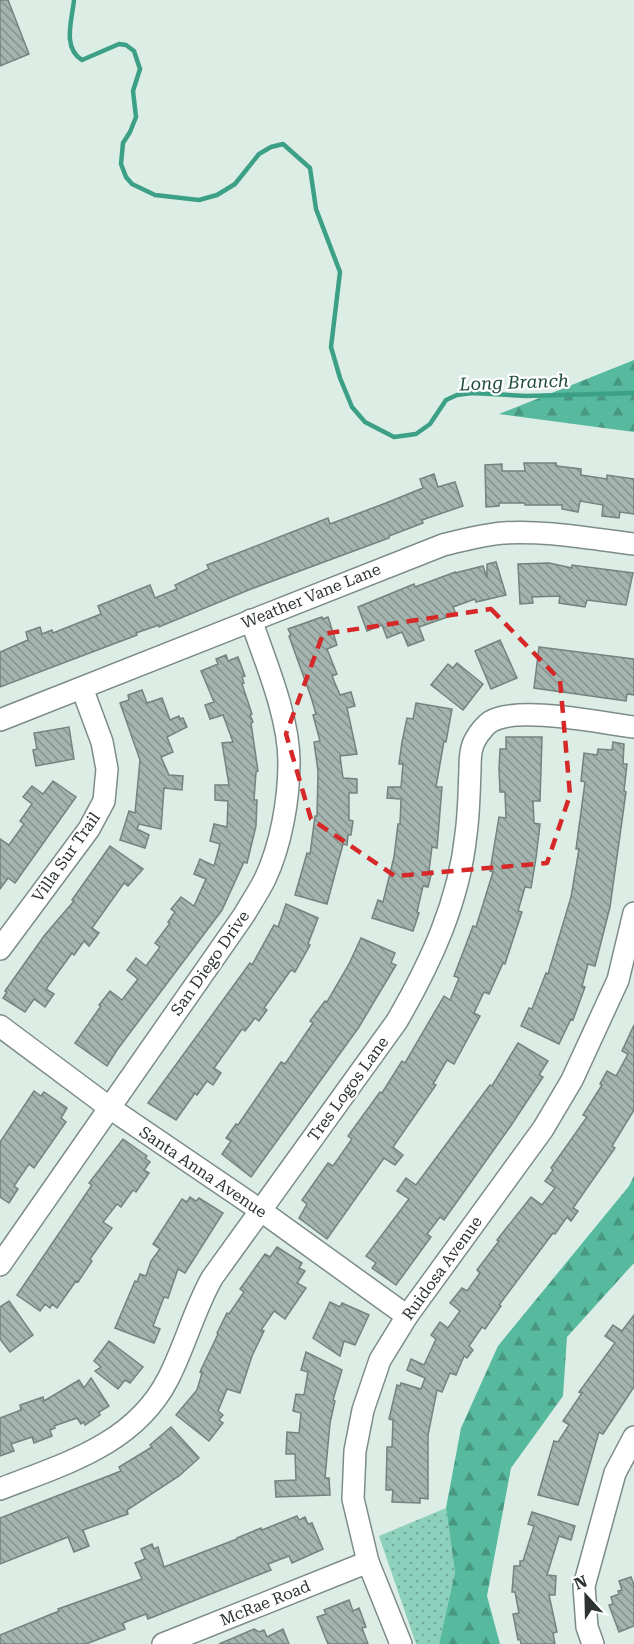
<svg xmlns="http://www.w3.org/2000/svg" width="634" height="1644" font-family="'Roboto Serif',serif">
  <defs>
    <pattern id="grass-dots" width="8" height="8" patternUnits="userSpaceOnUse" patternTransform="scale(1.5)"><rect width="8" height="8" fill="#8dd1bc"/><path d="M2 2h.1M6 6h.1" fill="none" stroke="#74aa99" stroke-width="1.8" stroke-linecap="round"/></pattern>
    <pattern id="forest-firs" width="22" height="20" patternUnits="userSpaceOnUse" patternTransform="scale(1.5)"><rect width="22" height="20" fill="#57b99d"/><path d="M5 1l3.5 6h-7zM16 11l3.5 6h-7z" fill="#489781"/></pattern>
    <pattern id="building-back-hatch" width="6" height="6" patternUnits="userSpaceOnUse" patternTransform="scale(1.5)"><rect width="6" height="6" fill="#a4b4ae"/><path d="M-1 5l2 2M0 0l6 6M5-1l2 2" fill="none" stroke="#86938e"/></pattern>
  </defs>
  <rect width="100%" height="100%" fill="#dcede6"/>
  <polygon fill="url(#grass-dots)" points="446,1508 455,1572 439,1644 416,1644 379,1536"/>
  <g fill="url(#forest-firs)">
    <polygon points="634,360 634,432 499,414"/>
    <polygon points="634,1176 634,1263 567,1337 563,1396 511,1468 487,1596 500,1644 439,1644 455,1572 446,1508 461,1428 498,1346 629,1186"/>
  </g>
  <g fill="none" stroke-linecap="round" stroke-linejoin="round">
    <path stroke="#3ba085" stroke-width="4.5" d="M74 0C72 20 62 48 82 60L119 44 126 45 134 51 140 69 133 91 136 117 130 132 123 143 121 164 126 177 132 184 155 195 199 200 217 195 235 184 259 154 271 147 283 144 310 168 316 209 340 272 331 347 340 378 352 407 365 422 394 437 416 434 430 424 446 400 457 395 472 393 526 396 634 393"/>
  </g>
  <g fill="url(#building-back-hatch)" stroke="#73837d" stroke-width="1.5">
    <polygon points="0,0 8,0 29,54 0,66"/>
    <polygon points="524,463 556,463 557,466 581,469 581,475 607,479 607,475 634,479 634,514 620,512 619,518 602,516 603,505 580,501 578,512 562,509 562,505 525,505 525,503 499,503 499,506 486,507 485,465 502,464 502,471 525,471"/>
    <polygon points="434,474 438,487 455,482 463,506 422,520 423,523 389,536 389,538 251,589 159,627 159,625 136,633 137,635 0,687 0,652 28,640 26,632 40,627 42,634 52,630 53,633 101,614 98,606 150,585 155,598 177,589 175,585 209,569 207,565 328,518 330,524 386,503 423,488 420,479"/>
    <polygon points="496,562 506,595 476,602 475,599 453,607 456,614 419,627 424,640 408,646 402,632 387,638 382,625 367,631 358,607 414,584 415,587 455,572 455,573 483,566 487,578 487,564"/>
    <polygon points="549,563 572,568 572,565 633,573 626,605 587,600 585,607 559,603 560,596 532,597 533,603 520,604 518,564"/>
    <polygon points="322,617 323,619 328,617 337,645 327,649 337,674 332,676 340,695 351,692 355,706 347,708 357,754 340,756 343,778 357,779 357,793 349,793 349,820 353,821 351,835 348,835 347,845 343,844 327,904 295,895 307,853 310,854 315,816 317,816 318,771 314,742 320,741 313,715 316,714 311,697 289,636 291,635 288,629"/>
    <polygon points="500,640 517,678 491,689 475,651"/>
    <polygon points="539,647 634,659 634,695 627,694 626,701 534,688"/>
    <polygon points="226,655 228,661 238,657 245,676 242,677 244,683 242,684 252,714 250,715 253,722 251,723 258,771 256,772 254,800 257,800 256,826 247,863 244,862 222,910 117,1050 107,1066 75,1043 101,1006 99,1005 110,991 122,1000 138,979 127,970 136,958 146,966 160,947 155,943 170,923 168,922 175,912 171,909 181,897 194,906 206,879 194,874 200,859 214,866 220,844 210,841 214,824 227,827 228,801 215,800 215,785 229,785 222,743 233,742 223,715 210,719 205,705 214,702 201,671 218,664 216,659"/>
    <polygon points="457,663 483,684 463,710 431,685 448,664 453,668"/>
    <polygon points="142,690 147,703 162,698 170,720 179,716 180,719 183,718 187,727 167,737 173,752 161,757 169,775 183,776 182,790 164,788 161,829 139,824 137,829 149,835 145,848 120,840 129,811 135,813 140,760 120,703 129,700 128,695"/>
    <polygon points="416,703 452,709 446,742 444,741 436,787 442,787 437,848 432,847 429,871 432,871 428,887 423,886 417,912 419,913 413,931 372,918 378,900 383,902 394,857 398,824 400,824 401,799 387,798 388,787 401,787 403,764 399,764 402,742 407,718 413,719"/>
    <polygon points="69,727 74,759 36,766 33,750 37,749 34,733"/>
    <polygon points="506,737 542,737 540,801 533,801 534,823 540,824 536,858 531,888 525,887 518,911 522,912 505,964 503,963 489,994 484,992 474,1013 480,1016 454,1064 447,1060 433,1084 436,1085 393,1147 403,1155 395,1165 384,1158 327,1239 299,1218 307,1204 302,1200 328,1163 333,1166 352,1139 348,1136 380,1092 382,1093 402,1061 405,1063 444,996 450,1000 459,978 454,976 473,926 476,927 493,872 490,871 499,817 506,818 505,792 500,792 499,769 500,749 506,749"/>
    <polygon points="613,742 624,744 623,764 627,764 624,791 626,792 610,907 595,966 588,964 582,986 585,987 573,1020 571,1019 559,1044 521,1026 529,1008 532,1009 546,973 548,974 571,897 579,849 576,849 585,782 581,781 584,753 597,755 598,749 612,750"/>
    <polygon points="53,781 76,797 15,883 8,878 0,889 0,839 9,845 24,824 20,821 32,804 23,797 32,786 43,794"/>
    <polygon points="110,846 143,869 128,886 124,883 92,928 99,933 89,946 84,941 74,955 72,953 46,989 54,994 45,1007 34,999 25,1012 3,998 7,992 5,991 44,936 74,901 72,900"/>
    <polygon points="286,904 318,918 308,944 310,945 295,972 291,970 264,1008 267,1010 259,1021 255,1018 245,1031 242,1029 214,1068 221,1073 213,1085 207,1081 197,1095 195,1093 176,1120 148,1103 250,963 252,965 274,925 278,927"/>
    <polygon points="361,938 395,953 391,963 396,965 359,1027 251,1177 222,1154 231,1141 226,1138 236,1124 238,1125 281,1062 285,1064 313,1023 310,1021 325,1001 327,1002 349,964"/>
    <polygon points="634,1025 634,1110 612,1146 615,1148 573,1208 578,1211 571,1221 567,1217 555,1234 553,1233 499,1305 501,1306 485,1329 482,1327 469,1346 473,1350 467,1358 464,1356 456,1375 450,1373 442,1392 437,1390 428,1435 428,1499 420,1498 420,1503 392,1502 393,1490 386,1490 387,1447 392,1447 393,1420 389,1419 397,1385 400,1386 401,1383 421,1389 425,1378 407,1370 411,1359 424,1365 436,1339 431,1335 440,1322 448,1328 460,1311 450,1303 462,1288 467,1291 480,1273 477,1270 499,1241 497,1240 531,1197 542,1205 555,1188 545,1181 553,1170 551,1168 587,1117 583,1115 602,1085 600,1084 607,1071 616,1076 628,1054 622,1051"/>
    <polygon points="518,1043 548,1061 539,1075 543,1077 510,1127 444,1220 440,1217 427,1234 431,1237 396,1285 372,1268 376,1263 366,1256 409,1199 397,1191 406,1178 416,1185 490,1085 492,1086"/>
    <polygon points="34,1091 41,1096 44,1092 67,1108 61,1118 66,1122 34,1168 29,1164 14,1186 18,1189 9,1203 0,1197 0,1142"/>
    <polygon points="123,1139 147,1156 145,1158 150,1162 144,1170 149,1173 136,1192 133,1190 121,1207 117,1204 103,1222 112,1228 90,1259 92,1261 78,1282 76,1281 57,1308 52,1304 50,1308 45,1304 40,1311 17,1295 92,1185 89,1183"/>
    <polygon points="190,1197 196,1201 199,1198 223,1213 185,1273 178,1269 168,1298 164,1297 153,1326 160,1329 154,1343 115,1328 135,1281 137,1282 140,1274 146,1276 151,1261 160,1249 153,1244 182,1199 187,1202"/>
    <polygon points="277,1247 302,1263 299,1268 305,1271 297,1283 306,1288 285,1319 274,1311 261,1330 264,1331 252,1356 240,1393 227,1389 218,1411 223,1415 219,1420 223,1423 209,1441 176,1415 197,1390 202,1373 200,1372 218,1334 217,1333 227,1313 229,1314 244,1292 240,1289 265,1254 270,1257"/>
    <polygon points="9,1301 33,1335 10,1352 0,1339 0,1307"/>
    <polygon points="330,1302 340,1307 342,1303 369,1315 355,1345 344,1341 340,1356 313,1338"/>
    <polygon points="634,1315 634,1387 603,1434 599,1432 578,1505 538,1495 554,1441 558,1442 569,1425 563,1421 582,1393 579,1392 615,1343 605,1336 613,1325 622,1331"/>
    <polygon points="109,1341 143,1367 130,1383 125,1380 118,1389 95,1371 101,1367 94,1361"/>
    <polygon points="306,1352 342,1370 333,1400 335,1401 330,1423 325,1478 329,1478 330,1495 276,1497 275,1481 296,1480 295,1454 286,1454 287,1432 299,1433 301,1413 293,1411 296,1394 304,1395 308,1372 301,1370"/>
    <polygon points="91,1378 109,1406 99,1412 100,1415 85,1425 84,1422 81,1424 77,1418 54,1426 55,1428 50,1430 52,1436 34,1443 32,1437 11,1444 14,1451 0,1456 0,1418 21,1410 20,1405 43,1397 44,1401 79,1380 84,1388"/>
    <polygon points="171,1427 199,1458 179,1476 127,1510 128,1514 83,1530 89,1546 74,1552 68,1537 0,1564 0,1518 121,1471 119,1467 152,1447 150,1445"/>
    <polygon points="532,1512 575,1526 571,1540 559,1536 547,1575 556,1576 555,1595 549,1595 557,1632 553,1633 555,1644 521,1644 520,1639 518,1640 513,1614 519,1613 515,1592 512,1592 514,1566 520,1566 520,1561 523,1561 534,1526 528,1524"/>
    <polygon points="297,1516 299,1520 305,1517 308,1524 312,1523 323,1549 292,1563 289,1556 268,1564 271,1570 148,1619 146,1614 123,1623 125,1629 86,1644 0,1644 0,1635 59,1611 58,1609 142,1579 135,1563 145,1559 141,1549 152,1544 154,1549 158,1547 164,1567 237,1539 237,1538 261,1528 262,1530"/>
    <polygon points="631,1577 634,1585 634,1626 619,1632 609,1605 613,1604 611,1597 619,1594 618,1591 622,1590 619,1581"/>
    <polygon points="349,1600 353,1611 359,1608 366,1627 362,1628 368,1644 328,1644 317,1617 326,1614 324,1610"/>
    <polygon points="254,1629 259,1632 264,1630 267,1637 283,1629 289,1644 219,1644"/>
  </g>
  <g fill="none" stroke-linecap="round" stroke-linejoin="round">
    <defs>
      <g id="minor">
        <path d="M0 720 443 545C463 540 482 535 503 533 546 530 591 539 634 544"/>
        <polyline points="0,949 89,829 104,801 107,769 102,742 82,688"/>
        <polyline points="0,1026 110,1108 260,1210 407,1316"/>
        <path d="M0 1265 244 915C251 903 259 891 265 879 281 845 289 800 289 762 289 717 266 663 251 620"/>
        <path d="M0 1489C64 1464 134 1445 168 1379 185 1346 194 1310 212 1278L397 1021C431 962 459 902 466 834 469 813 469 792 470 770 470 763 470 754 472 748 474 739 483 727 490 722 517 705 601 723 634 727"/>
        <polyline points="163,1644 368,1562"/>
        <polyline points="401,1644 368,1562 353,1499 355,1451 363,1410 380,1360 407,1316 543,1129 572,1080 618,980 634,913"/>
        <polyline points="593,1644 587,1627 584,1586 615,1473 634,1437"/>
      </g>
    </defs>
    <use href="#minor" stroke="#7d8c87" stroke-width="24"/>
    <use href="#minor" stroke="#fff" stroke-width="21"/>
  </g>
  <path fill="none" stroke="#d62828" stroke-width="4.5" stroke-dasharray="12 8" stroke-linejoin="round" d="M491 609 560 680 570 795 547 863 395 876 311 819 286 734 323 634Z"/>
  <g text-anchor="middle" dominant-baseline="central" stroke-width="4.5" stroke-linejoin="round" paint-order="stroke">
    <g font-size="16" fill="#2d3432" stroke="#fff">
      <text transform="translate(311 596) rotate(-22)">Weather Vane Lane</text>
      <text transform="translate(66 857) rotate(-55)">Villa Sur Trail</text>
      <text transform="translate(210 963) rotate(-55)">San Diego Drive</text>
      <text transform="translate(348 1089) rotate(-54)">Tres Logos Lane</text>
      <text transform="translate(203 1172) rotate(34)">Santa Anna Avenue</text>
      <text transform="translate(442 1268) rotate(-54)">Ruidosa Avenue</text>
      <text transform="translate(265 1603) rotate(-22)">McRae Road</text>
    </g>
    <g font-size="18" font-style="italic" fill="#214c40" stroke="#fff">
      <text transform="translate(514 382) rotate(-2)">Long Branch</text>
    </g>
  </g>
  <g transform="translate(586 1596) rotate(338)" stroke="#ffffff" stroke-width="4.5" paint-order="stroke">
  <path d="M0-4.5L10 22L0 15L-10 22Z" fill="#2d3432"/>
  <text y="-9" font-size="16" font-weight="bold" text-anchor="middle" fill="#2d3432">N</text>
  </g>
</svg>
